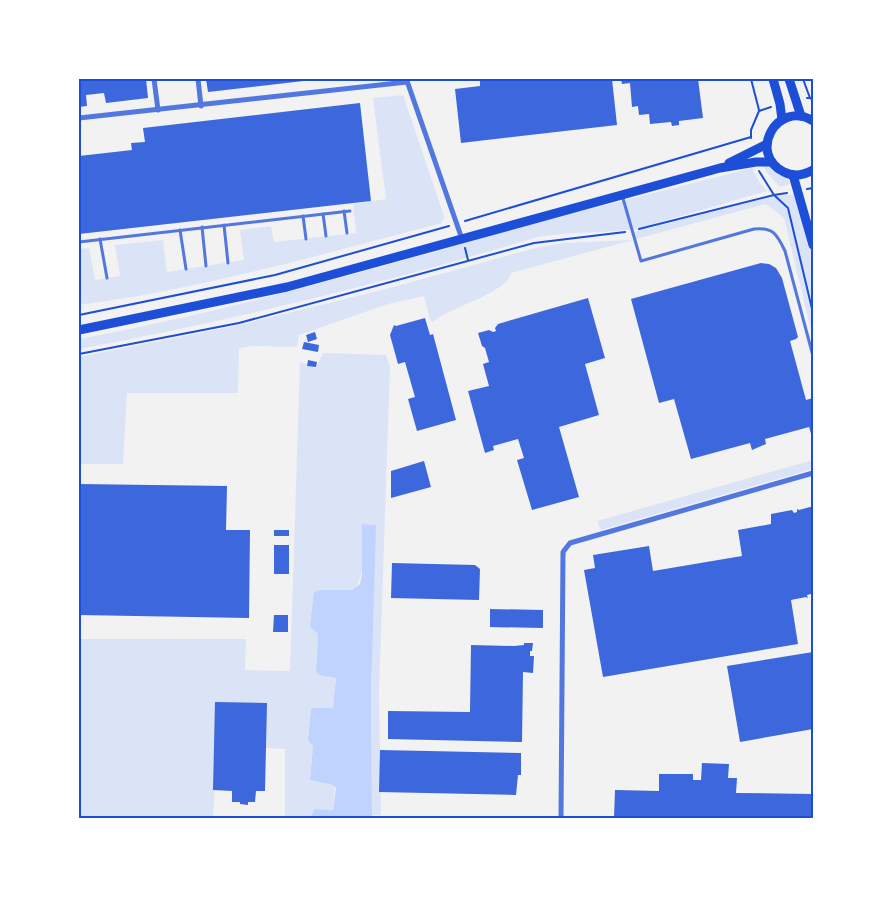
<svg xmlns="http://www.w3.org/2000/svg" width="892" height="897" font-family="Overpass,sans-serif">
  <rect width="100%" height="100%" fill="#f2f2f2"/>
  <g fill="#dbe4f7">
    <path d="M403 95 444 216 442 223C346 248 251 275 154 293 129 298 104 301 79 305V249L89 248 95 280 120 276 115 245 163 240 167 272 244 260 240 230 271 226 274 242 356 233 353 204 386 199 373 98Z"/>
    <path d="M763 165C772 165 787 175 790 184L780 187 767 173Z"/>
    <path d="M752 168 760 183 767 191 640 228C606 234 571 231 537 237 387 283 233 320 79 349V339C229 311 375 269 521 227 598 206 675 188 752 168Z"/>
    <polygon points="796,194 813,257 813,338 784,218 766,204 636,239 634,232 771,197"/>
    <path d="M633 240 511 273C508 293 447 308 433 322L430 320 424 296 388 304 299 335 297 347 254 346 239 348 238 393H127L123 464H79V357L235 326 382 290 539 247 563 243Z"/>
    <path d="M323 353 386 355 390 367 379 692 381 815H372L371 693 373 605 363 524C362 538 368 585 351 590 342 592 329 590 320 590L310 627 318 634 316 665 319 675 336 677 333 706 331 708H313V746L310 780 335 785 333 810 314 809 311 818H271V817L285 818V749L217 745 213 818 79 817V639H246L245 670 290 671 300 362 316 368Z"/>
    <polygon points="813,460 813,469 601,530 597,521"/>
  </g>
  <polygon fill="#bfd3fe" points="362,524 376,525 371,693 372,818 311,818 314,809 333,810 336,788 334,785 310,780 313,746 308,740 311,710 313,708 331,708 333,707 336,678 319,675 316,670 318,634 310,627 314,592 320,590 352,590 360,584 362,575"/>
  <g fill="#3d67dc">
    <polygon points="79,79 146,79 148,98 106,103 104,93 86,95 87,106 79,107"/>
    <polygon points="206,79 312,79 312,80 208,92"/>
    <polygon points="480,79 612,79 617,125 461,143 455,89 480,86"/>
    <polygon points="621,79 698,79 703,118 679,121 679,125 672,126 671,122 650,124 649,114 639,115 638,106 632,107 630,83 622,84"/>
    <polygon points="360,103 371,201 79,234 79,156 132,150 131,143 145,142 143,128"/>
    <polygon points="761,263 769,264 776,268 782,278 798,337 796,339 790,341 806,400 813,398 813,440 809,427 765,439 766,444 752,450 750,443 691,459 674,399 659,403 631,299"/>
    <polygon points="588,298 605,358 585,364 599,415 559,427 579,497 532,510 517,460 524,458 518,439 493,446 494,450 485,453 468,391 489,386 483,364 489,362 485,348 482,346 478,333 489,330 493,332 496,331 495,328 498,324"/>
    <polygon points="425,318 430,335 433,334 456,420 417,431 408,399 415,397 405,362 398,364 390,335 394,325 396,326"/>
    <polygon points="315,332 317,339 308,342 306,335"/>
    <polygon points="304,342 319,345 318,352 302,349"/>
    <polygon points="308,360 317,362 316,367 307,366"/>
    <polygon points="424,461 431,487 391,498 391,471"/>
    <polygon points="79,484 227,486 226,530 250,530 249,618 79,615"/>
    <polygon points="810,507 813,507 813,599 811,594 807,595 808,598 806,597 791,600 798,644 603,677 584,570 595,568 593,555 649,546 653,571 742,556 738,530 771,524 771,514 792,510 794,513 797,512 797,509 799,510"/>
    <rect x="274" y="530" width="15" height="6"/>
    <rect x="274" y="545" width="15" height="29"/>
    <polygon points="392,563 475,565 480,569 479,600 391,598"/>
    <polygon points="490,609 543,610 543,628 490,627"/>
    <polygon points="274,615 288,615 288,632 273,632"/>
    <polygon points="524,643 533,643 532,651 530,651 530,656 534,656 533,673 523,672 522,742 388,739 388,711 470,712 471,645 514,646 524,645"/>
    <polygon points="813,652 813,729 740,742 727,666"/>
    <polygon points="215,702 267,703 265,791 256,791 255,802 248,802 248,805 240,804 240,802 232,802 232,791 213,790"/>
    <polygon points="380,750 521,753 521,775 518,775 516,795 379,792"/>
    <polygon points="702,763 729,764 728,778 737,778 736,793 813,794 813,818 614,818 615,790 659,791 659,774 693,774 693,780 701,780"/>
  </g>
  <g fill="none" stroke-linecap="round" stroke-linejoin="round">
    <g stroke="#1d4ed8" stroke-width="2">
      <polyline points="751,79 759,110"/>
      <polyline points="803,79 810,98"/>
      <polyline points="807,98 810,98 813,100"/>
      <polyline points="751,138 751,130 759,111 771,107"/>
      <polyline points="759,171 774,195 788,208 813,313"/>
      <polyline points="807,189 813,188"/>
      <polyline points="465,221 751,137"/>
      <polyline points="639,229 774,195 787,193"/>
      <polyline points="465,248 468,260"/>
      <polyline points="79,315 275,275 449,226"/>
      <polyline points="79,354 239,323 534,243 625,232"/>
    </g>
    <g stroke="#5277de" stroke-width="3">
      <path d="M622 195 641 261 754 229C773 227 777 234 785 251L813 356"/>
      <polyline points="344,211 347,233"/>
      <polyline points="323,214 326,236"/>
      <polyline points="303,216 306,239"/>
      <polyline points="224,225 228,263"/>
      <polyline points="202,227 206,266"/>
      <polyline points="180,230 186,269"/>
      <polyline points="100,239 107,278"/>
      <polyline points="79,242 350,211"/>
    </g>
    <g stroke="#5277de" stroke-width="5">
      <polyline points="154,79 158,110"/>
      <polyline points="198,79 201,106"/>
      <polyline points="407,81 462,239"/>
      <polyline points="79,118 407,82"/>
      <polyline points="561,818 563,552 570,543 813,473"/>
    </g>
    <g stroke="#1d4ed8" stroke-width="9">
      <polyline points="773,79 780,104 782,120"/>
      <polyline points="789,79 801,116"/>
      <path d="M813 121C777 99 747 154 784 172 793 177 804 175 813 170"/>
      <polyline points="729,163 767,144"/>
      <polyline points="793,175 813,245"/>
      <polyline points="79,330 287,287 720,168 756,162 772,162"/>
    </g>
  </g>
  <rect width="892" height="897" fill="none" stroke="#ffffff" stroke-width="160"/>
  <rect x="80" y="80" width="732" height="737" fill="none" stroke="#1d4ed8" stroke-width="2"/>
</svg>
